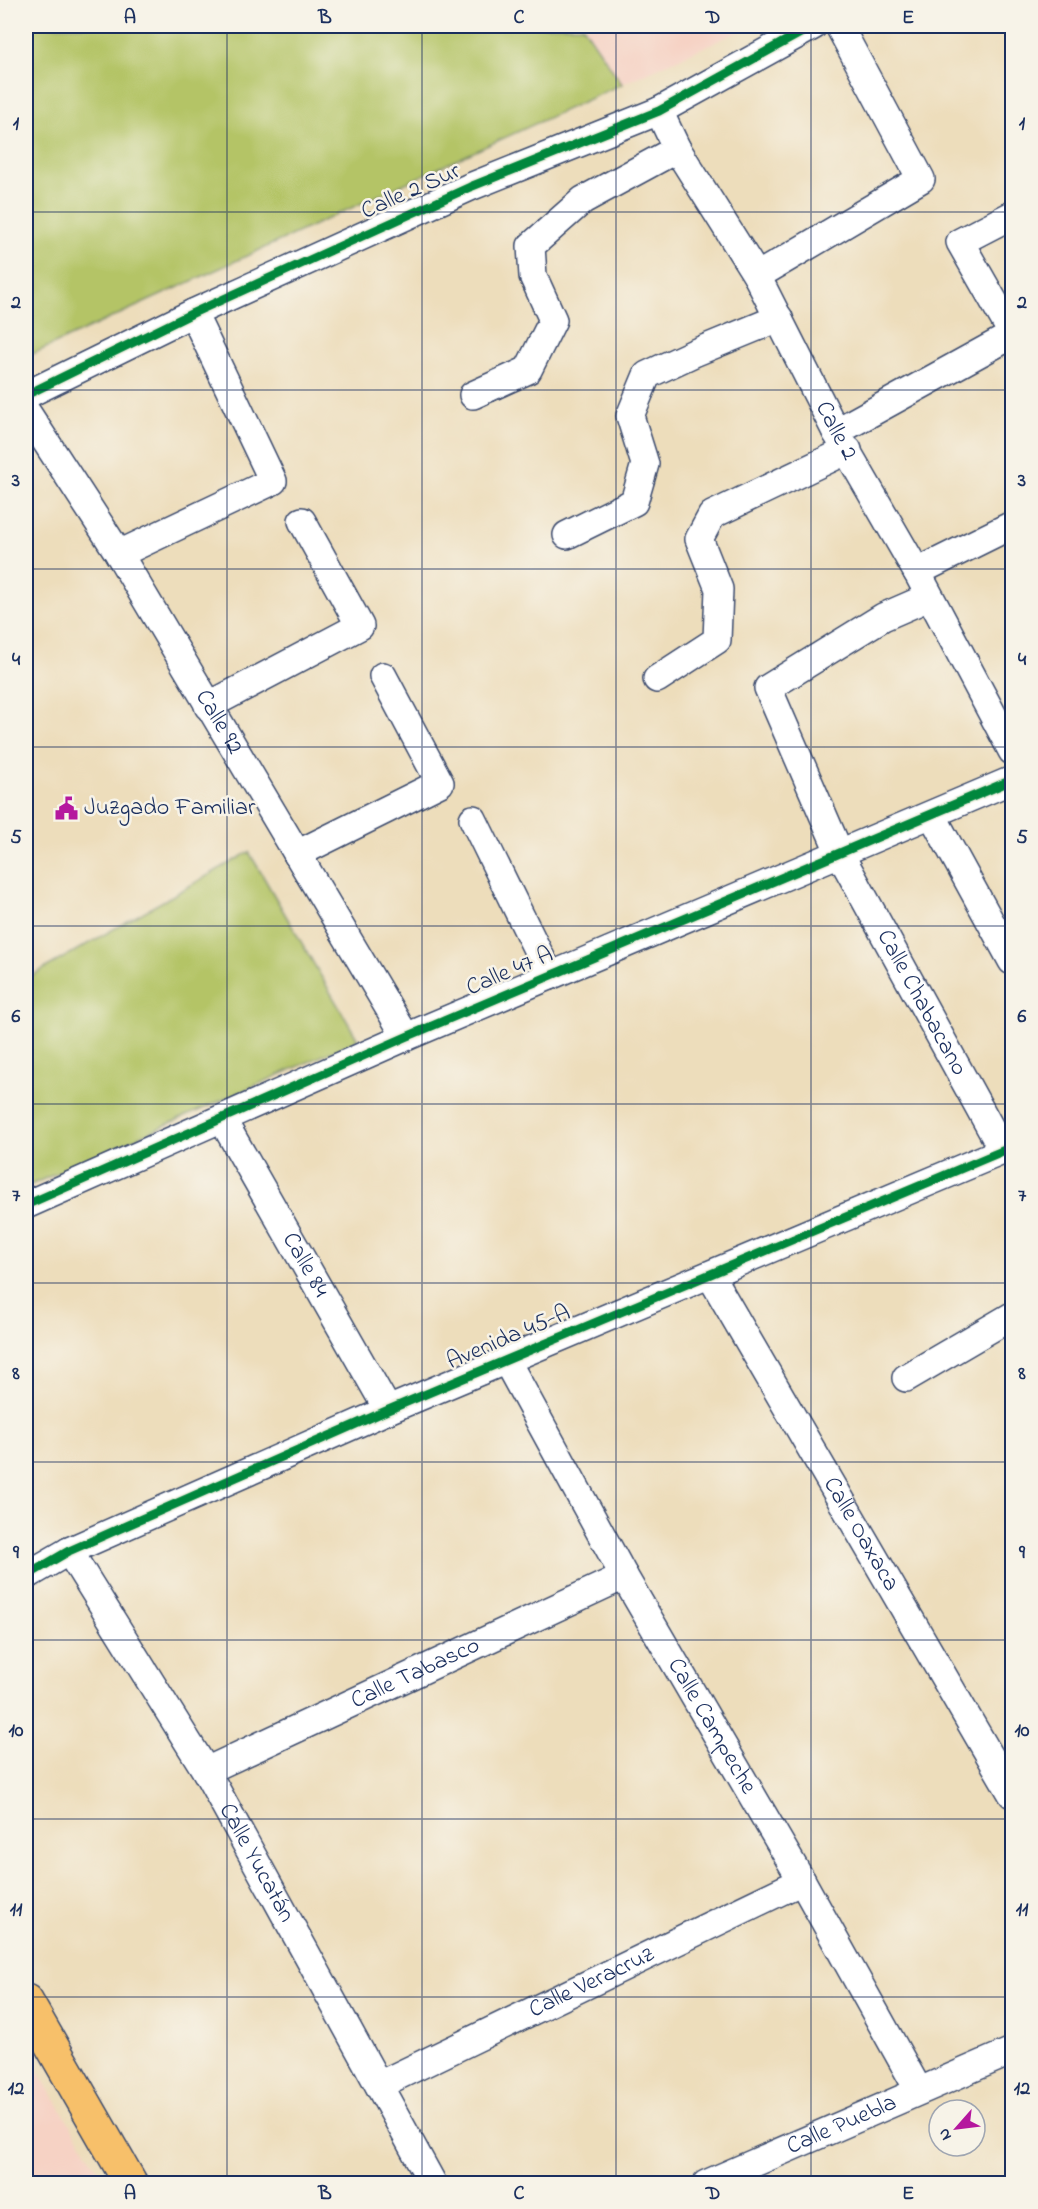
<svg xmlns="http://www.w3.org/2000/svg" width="1038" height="2209" font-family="'Indie Flower',sans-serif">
  <rect width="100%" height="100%" fill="#f7f3e8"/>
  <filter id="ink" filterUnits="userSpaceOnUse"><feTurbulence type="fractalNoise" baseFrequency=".0167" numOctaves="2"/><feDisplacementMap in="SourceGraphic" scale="12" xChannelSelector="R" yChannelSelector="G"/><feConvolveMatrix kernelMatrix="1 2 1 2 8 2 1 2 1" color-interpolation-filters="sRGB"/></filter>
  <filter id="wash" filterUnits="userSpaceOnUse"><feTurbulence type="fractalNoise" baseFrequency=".008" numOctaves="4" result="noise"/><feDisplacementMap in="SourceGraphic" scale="24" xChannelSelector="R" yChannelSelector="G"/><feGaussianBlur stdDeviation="1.35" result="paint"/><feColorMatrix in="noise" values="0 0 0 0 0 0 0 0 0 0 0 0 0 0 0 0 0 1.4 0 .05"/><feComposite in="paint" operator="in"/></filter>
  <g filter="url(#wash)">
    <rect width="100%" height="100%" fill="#edddbb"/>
    <g fill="#f6d2c4">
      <polygon points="583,26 751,26 622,84"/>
      <polygon points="26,2052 106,2183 26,2183"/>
    </g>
    <g fill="#b4c466" stroke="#687a62" stroke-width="1.5">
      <polygon points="26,26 583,26 622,84 26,357"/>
      <polygon points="249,852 358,1040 26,1187 26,979"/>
    </g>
  </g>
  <g filter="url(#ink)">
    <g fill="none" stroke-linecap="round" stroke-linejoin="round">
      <defs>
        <g id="street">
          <path id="s1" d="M659 111 677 149 757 276 836 432 917 572 1012 751"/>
          <polyline points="1012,215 960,242 1012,333"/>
          <polyline points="757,276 921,179 839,26"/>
          <polyline points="26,395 193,313 470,187 659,111 813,26"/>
          <polyline points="473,395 528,370 553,320 533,276 531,246 583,200 677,149"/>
          <path id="s2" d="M26 411 119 554 406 1037"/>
          <polyline points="836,432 1012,335"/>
          <polyline points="567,535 634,502 645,464 630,416 647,375 694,353 779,318"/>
          <polyline points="119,554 273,481 193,313"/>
          <polyline points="917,572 1012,525"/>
          <path id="s3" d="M929 597 883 617 768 688 840 854 1003 1151"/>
          <polyline points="657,679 717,640 719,589 699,539 712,515 848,450"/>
          <polyline points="208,706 360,626 302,521"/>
          <polyline points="932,815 1012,961"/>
          <polyline points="473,819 550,976"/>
          <polyline points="297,854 440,783 383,676"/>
          <path id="s4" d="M222 1119 388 1410"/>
          <polyline points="26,1205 406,1037 1012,780"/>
          <path id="s5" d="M710 1275 1012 1794"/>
          <path id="s6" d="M506 1360 624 1576 802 1881 919 2091"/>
          <polyline points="906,1378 1012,1316"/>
          <path id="s7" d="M69 1551 206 1771 433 2184"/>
          <polyline points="26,1576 69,1551 388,1410 1012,1147"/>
          <path id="s8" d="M206 1771 624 1576"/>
          <path id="s9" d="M379 2085 802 1881"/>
          <path id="s10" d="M706 2184 1012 2051"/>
        </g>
        <polyline id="primary" points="26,2001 131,2184"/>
      </defs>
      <use href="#street" stroke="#3a496c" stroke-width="30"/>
      <use href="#primary" stroke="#3a496c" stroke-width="36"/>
      <use href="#street" stroke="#fff" stroke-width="27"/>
      <use href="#primary" stroke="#f7c06b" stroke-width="33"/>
      <defs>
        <g id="cycleway">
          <polyline points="26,395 193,313 470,187 659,111 813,26"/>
          <polyline points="26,1205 406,1037 1012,780"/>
          <polyline points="26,1576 69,1551 388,1410 1012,1147"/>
        </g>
      </defs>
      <use href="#cycleway" stroke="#f7f3e8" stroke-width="13"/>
      <use href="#cycleway" stroke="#00873e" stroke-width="9"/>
    </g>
  </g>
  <path fill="none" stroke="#1b2f5e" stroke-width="1.5" stroke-opacity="0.55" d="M227 26V2184M422 26V2184M616 26V2184M811 26V2184M26 212H1012M26 390H1012M26 569H1012M26 747H1012M26 926H1012M26 1104H1012M26 1283H1012M26 1462H1012M26 1640H1012M26 1819H1012M26 1997H1012"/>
  <defs>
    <symbol id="civic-bare" viewBox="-9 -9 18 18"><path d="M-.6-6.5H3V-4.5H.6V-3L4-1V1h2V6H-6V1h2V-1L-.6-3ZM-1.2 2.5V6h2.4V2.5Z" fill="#b5179e" stroke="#f7f3e8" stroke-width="2.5" paint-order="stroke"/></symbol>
  </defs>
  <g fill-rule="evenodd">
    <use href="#civic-bare" x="50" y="792" width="33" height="33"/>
  </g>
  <g text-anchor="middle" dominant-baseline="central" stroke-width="5" stroke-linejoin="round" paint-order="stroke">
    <g font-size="24" fill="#1b2f5e" stroke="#f7f3e8">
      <text transform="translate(411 192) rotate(-24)">Calle 2 Sur</text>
      <text stroke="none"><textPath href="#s1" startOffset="366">Calle 2</textPath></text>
      <text stroke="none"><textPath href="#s2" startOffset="366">Calle 92</textPath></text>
      <text transform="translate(510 972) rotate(-23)">Calle 47 A</text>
      <text stroke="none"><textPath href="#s3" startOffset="536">Calle Chabacano</textPath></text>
      <text stroke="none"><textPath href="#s4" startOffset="168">Calle 84</textPath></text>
      <text transform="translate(509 1338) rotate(-23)">Avenida 45-A</text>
      <text stroke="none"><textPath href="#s5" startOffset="300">Calle Oaxaca</textPath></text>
      <text stroke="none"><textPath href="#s8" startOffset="231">Calle Tabasco</textPath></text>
      <text stroke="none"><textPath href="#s6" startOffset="420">Calle Campeche</textPath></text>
      <text stroke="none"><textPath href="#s7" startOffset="364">Calle Yucatán</textPath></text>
      <text stroke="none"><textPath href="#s9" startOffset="236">Calle Veracruz</textPath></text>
      <text stroke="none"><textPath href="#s10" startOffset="148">Calle Puebla</textPath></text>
    </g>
    <g font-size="24" fill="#1b2f5e" stroke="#f7f3e8" text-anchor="start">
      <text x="84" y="808">Juzgado Familiar</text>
    </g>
  </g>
  <rect width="1038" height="2209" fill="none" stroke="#f7f3e8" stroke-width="66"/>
  <g transform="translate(957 2128) rotate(242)"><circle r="28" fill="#f7f3e8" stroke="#9fa5b1" stroke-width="1.5"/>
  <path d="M0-4.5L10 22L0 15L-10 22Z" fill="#b5179e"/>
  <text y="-9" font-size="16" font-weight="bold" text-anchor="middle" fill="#1b2f5e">N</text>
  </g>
  <rect x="33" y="33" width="972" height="2143" fill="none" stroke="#1b2f5e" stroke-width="2"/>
  <g font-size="20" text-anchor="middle" font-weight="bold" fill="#1b2f5e">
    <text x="130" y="23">A</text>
    <text x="325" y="23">B</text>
    <text x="519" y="23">C</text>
    <text x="713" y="23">D</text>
    <text x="908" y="23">E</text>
    <text x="16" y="129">1</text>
    <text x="1022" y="129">1</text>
    <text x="16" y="308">2</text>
    <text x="1022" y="308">2</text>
    <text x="16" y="486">3</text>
    <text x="1022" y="486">3</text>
    <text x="16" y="665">4</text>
    <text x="1022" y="665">4</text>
    <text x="16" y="843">5</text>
    <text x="1022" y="843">5</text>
    <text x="16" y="1022">6</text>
    <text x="1022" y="1022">6</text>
    <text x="16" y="1201">7</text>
    <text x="1022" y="1201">7</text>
    <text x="16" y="1379">8</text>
    <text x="1022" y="1379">8</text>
    <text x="16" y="1558">9</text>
    <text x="1022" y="1558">9</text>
    <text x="16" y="1736">10</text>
    <text x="1022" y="1736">10</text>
    <text x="16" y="1915">11</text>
    <text x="1022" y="1915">11</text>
    <text x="16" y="2094">12</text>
    <text x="1022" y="2094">12</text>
    <text x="130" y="2199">A</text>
    <text x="325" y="2199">B</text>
    <text x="519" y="2199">C</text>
    <text x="713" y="2199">D</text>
    <text x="908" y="2199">E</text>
  </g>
</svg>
